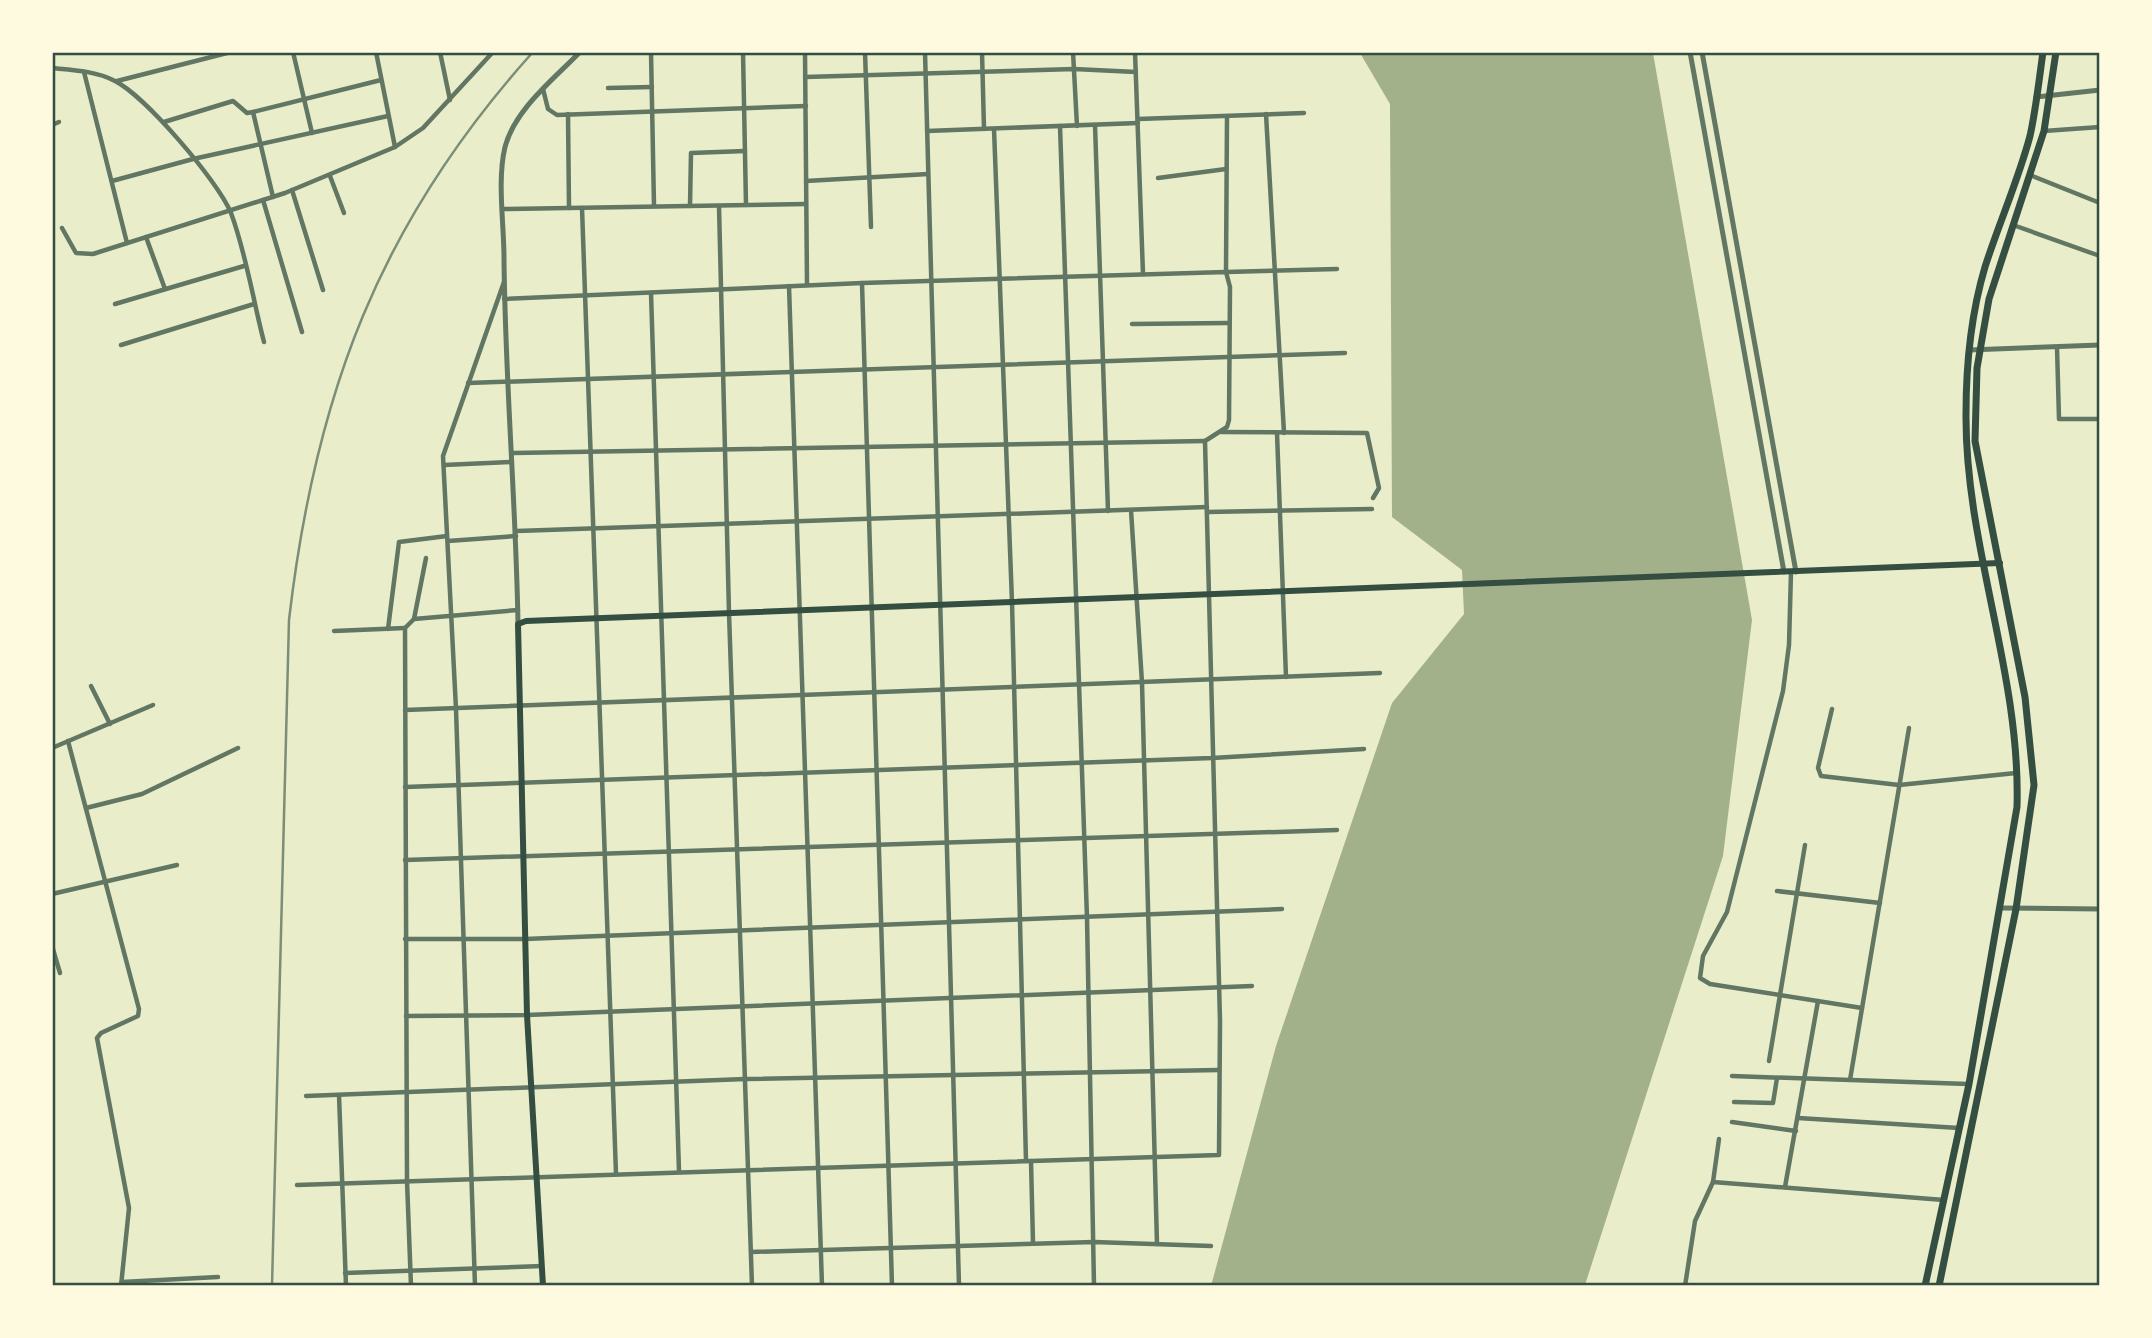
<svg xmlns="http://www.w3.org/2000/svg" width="2152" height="1338" font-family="'IBM Plex Sans',sans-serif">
  <rect width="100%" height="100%" fill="#e9edc9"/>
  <polygon fill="#a3b18a" points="1360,53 1653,53 1752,620 1723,856 1585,1285 1211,1286 1276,1046 1392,703 1464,614 1462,570 1392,517 1390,104"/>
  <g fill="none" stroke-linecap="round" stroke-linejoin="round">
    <g stroke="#617663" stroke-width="4.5">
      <polyline points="293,52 312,133"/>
      <polyline points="376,52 395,147"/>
      <polyline points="440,52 450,100"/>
      <polyline points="651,52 654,206"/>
      <polyline points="743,52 746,205"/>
      <polyline points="805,52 807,285"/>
      <polyline points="865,52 871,227"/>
      <polyline points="925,52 959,1286"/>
      <polyline points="982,52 984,129"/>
      <polyline points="1073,52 1077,126"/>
      <polyline points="1135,52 1143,274"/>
      <path d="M52 68C73 70 96 71 115 81 145 96 218 181 231 213 246 253 253 300 264 342"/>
      <polyline points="84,72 127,243"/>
      <polyline points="805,77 1074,69 1136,72"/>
      <polyline points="117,81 231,52"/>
      <polyline points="608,88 652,87"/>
      <polyline points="543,89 548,109 557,115 806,106"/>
      <polyline points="253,112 273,197"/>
      <polyline points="568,114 569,208"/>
      <polyline points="1266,114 1284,433"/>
      <polyline points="1227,116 1226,272 1337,269"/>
      <polyline points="1138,119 1304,113"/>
      <polyline points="164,122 233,101 247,113 253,112 381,80"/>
      <polyline points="52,125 59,122"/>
      <polyline points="1095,125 1108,511"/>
      <polyline points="1060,126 1087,918 1094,1286"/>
      <polyline points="994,129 1012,602 1026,1161"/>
      <polyline points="927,131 1138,123"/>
      <polyline points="2044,131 2100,127"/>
      <polyline points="2030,175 2100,203"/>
      <polyline points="330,176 344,213"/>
      <polyline points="1158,178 1226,169"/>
      <polyline points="112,181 193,159 388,116"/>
      <polyline points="806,181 928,174"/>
      <polyline points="292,190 323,290"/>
      <polyline points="263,200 302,332"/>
      <polyline points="690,206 691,153 745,151"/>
      <polyline points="719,206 729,613 752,1286"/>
      <polyline points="582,208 616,1174"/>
      <polyline points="503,209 806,204"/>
      <polyline points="2013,225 2100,256"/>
      <polyline points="62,228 76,253 93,254 285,193 395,147 423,128 493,52"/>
      <polyline points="146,237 165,289"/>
      <polyline points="862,283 892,1286"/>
      <polyline points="789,286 822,1286"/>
      <polyline points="651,293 679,1171"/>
      <polyline points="115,304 244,266"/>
      <polyline points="1132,324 1228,323"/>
      <polyline points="121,345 254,304"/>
      <polyline points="2057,347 2059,419 2100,419"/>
      <polyline points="468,383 1345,353"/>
      <polyline points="1221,432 1367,433 1379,488 1373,498"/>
      <polyline points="1277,433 1286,677"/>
      <polyline points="513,453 1205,441"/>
      <polyline points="444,465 512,462"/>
      <polyline points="1131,510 1142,683 1157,1244"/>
      <polyline points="1207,512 1372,509"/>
      <polyline points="517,531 1207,507"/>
      <polyline points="448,541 516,536"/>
      <polyline points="1791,572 1789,645 1783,691 1727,912 1703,956 1700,978 1710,984 1862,1008"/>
      <polyline points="414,619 426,558"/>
      <polyline points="388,629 399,542 447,536"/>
      <polyline points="334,631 405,628"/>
      <polyline points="91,686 110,724"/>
      <polyline points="1832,709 1818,768 1821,776 1899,785 2016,773"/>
      <polyline points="405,710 1380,673"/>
      <polyline points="68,741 139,1009 138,1016 101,1033 97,1038 129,1208 121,1286"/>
      <polyline points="52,748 153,705"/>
      <polyline points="405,787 1212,758 1364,749"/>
      <polyline points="86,808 142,794 238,748"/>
      <polyline points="405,860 1337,830"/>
      <polyline points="1777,891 1880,903"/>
      <polyline points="52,894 177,865"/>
      <polyline points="405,939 525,939 1282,909"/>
      <polyline points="52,946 60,973"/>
      <polyline points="406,1016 527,1015 1252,986"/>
      <polyline points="1769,1061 1805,845"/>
      <polyline points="1732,1076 1968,1084"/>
      <polyline points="1850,1080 1909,728"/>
      <polyline points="339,1095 346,1286"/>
      <polyline points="306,1096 745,1079 1219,1070"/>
      <polyline points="1734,1102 1773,1103 1777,1078"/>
      <polyline points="1798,1118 1959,1128"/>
      <polyline points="1732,1122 1796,1131"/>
      <polyline points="1031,1161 1033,1243"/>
      <polyline points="1713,1182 1719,1139"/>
      <polyline points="297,1185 1219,1155 1220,1021 1205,441 1227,427 1229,420 1230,287 1226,272 862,283 504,299"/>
      <polyline points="1785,1187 1818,1001"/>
      <polyline points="751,1252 1094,1242 1211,1246"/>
      <polyline points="345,1273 542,1266"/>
      <polyline points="122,1282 218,1277"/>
      <polyline points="411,1286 407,1181 405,628 414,619 518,610"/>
      <polyline points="475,1286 456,709 443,456 504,282"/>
      <polyline points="1685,1286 1695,1221 1713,1182 1944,1200"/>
    </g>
    <g stroke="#617663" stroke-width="5">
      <polyline points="1690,52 1784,572"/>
      <polyline points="1702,52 1796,572"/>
      <polyline points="2036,97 2100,90"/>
      <polyline points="1969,350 2100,345"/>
      <path d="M518 624C516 502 505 380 504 258 504 223 497 181 505 147 515 109 554 79 580 52"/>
      <polyline points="2002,908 2100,909"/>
    </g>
    <polyline stroke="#344e41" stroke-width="6" points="543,1286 527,1015 518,624 526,621 2000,563"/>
    <g stroke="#344e41" stroke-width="7">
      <path d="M1925 1286 1969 1084 2017 807C2021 673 1965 547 1966 414 1966 364 1971 314 1985 267 1999 223 2018 181 2030 136 2036 109 2039 80 2043 52"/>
      <polyline points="1939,1286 2016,909 2034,785 2025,697 1975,441 1977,368 1989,299 2044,131 2056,52"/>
    </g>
    <path stroke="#7c8e77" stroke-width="2.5" d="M272 1286 289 620C315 395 379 223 533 52"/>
  </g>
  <rect width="2152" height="1338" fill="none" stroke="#fefae0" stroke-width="108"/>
  <rect x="54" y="54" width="2044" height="1230" fill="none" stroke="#344e41" stroke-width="2.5"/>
</svg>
